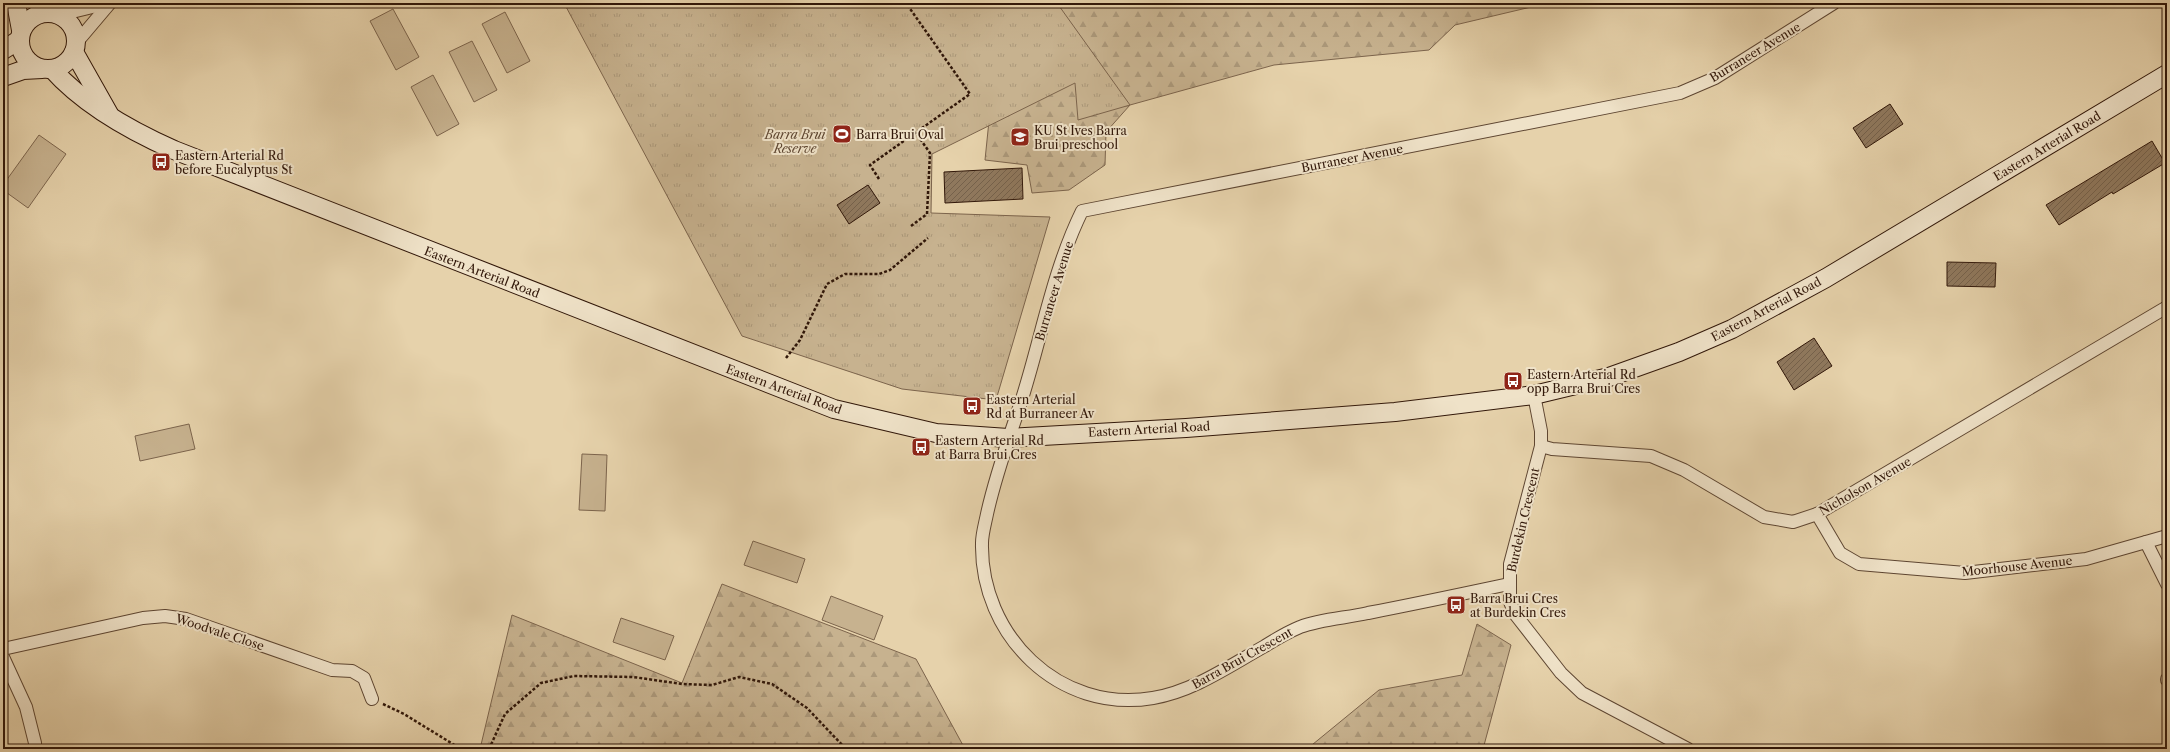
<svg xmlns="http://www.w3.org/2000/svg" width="2170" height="752" font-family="'Libre Caslon Text',serif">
  <defs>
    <pattern id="forest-firs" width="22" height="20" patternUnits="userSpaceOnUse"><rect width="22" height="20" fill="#c7b28f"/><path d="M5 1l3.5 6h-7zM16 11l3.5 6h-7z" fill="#ab987a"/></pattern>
    <pattern id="park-tufts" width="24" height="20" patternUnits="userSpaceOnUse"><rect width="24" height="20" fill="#c7b28f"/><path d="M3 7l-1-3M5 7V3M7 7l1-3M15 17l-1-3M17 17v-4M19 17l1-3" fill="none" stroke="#ab987a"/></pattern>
    <pattern id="building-hatch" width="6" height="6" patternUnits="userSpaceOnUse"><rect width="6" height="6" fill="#8f785d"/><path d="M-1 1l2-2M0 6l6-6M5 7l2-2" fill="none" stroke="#75614b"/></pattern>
  </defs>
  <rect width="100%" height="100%" fill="#e6d2ab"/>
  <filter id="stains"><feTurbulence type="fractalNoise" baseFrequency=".005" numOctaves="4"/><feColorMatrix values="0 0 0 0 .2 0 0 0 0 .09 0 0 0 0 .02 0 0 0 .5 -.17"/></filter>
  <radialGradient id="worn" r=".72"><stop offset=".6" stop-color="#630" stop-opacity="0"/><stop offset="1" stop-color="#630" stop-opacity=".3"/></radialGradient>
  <g fill="#c7b28f" stroke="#7c644c">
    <polygon points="393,9 419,57 396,70 370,21"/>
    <polygon points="505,12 530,61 507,73 482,24"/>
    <polygon points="472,41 497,90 474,102 449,52"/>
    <polygon points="433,75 459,124 437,136 411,87"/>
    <polygon points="39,135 66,154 28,208 3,190 3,185"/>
    <polygon points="189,424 195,449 140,461 135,436"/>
    <polygon points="582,454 607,455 605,511 579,510"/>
    <polygon points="753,541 805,559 797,583 744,565"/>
    <polygon points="831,596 883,616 874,640 822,620"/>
    <polygon points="621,618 674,636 665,660 613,642"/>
  </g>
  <g fill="url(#forest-firs)" stroke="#7c644c">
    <polygon points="915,3 1548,3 1455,25 1429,50 1274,65 1130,105 1106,132 1105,165 1069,190 1032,193 1027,165 985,160 990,111"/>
    <polygon points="722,584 916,659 965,749 480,749 512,615 682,683"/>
    <polygon points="1477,624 1511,645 1483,749 1307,749 1379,690 1462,675"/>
  </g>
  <polygon fill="url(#park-tufts)" stroke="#7c644c" points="564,3 1057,3 1130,105 1078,120 1075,83 932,154 931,213 1050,217 996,400 902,389 742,336"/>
  <g fill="url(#building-hatch)" stroke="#311709">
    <polygon points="1890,104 1903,124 1866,148 1853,128"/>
    <polygon points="2152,141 2165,163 2113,194 2112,192 2059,225 2046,205"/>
    <polygon points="1022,168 1023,199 945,203 944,172"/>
    <polygon points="868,185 880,203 849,224 837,205"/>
    <polygon points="1947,262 1996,263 1995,287 1947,286"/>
    <polygon points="1814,338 1832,366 1794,390 1777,362"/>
  </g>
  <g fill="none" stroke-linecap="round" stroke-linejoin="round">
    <defs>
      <g id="street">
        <polyline points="54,13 72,12 109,3"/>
        <polyline points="77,42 110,3"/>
        <polyline points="1534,395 1541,431 1541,446 1510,564 1510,602 1515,614 1561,673 1582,693 1688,749"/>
        <polyline points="1541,446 1552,449 1651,456 1684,470 1764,517 1793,522 1817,514 2167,307"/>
        <polyline points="1817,514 1840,553 1859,564 1965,573 2086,559 2167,536"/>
        <polyline points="2146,542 2167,584"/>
        <path d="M1509 584C1462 594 1415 604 1368 613 1346 618 1321 619 1300 627 1288 632 1276 639 1265 646 1229 666 1194 691 1153 698 1059 714 980 635 982 543 982 534 985 524 987 514 995 477 1008 441 1020 405 1041 341 1052 272 1082 211L1680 93 1715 78 1834 3"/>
        <polyline points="3,649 143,618 165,616 186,619 332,670 352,671 364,678 372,699"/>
        <polyline points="3,657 26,707 35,743 35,749"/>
        <polyline points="2167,680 2167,679"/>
      </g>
      <g id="secondary">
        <polyline points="16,3 21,30"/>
        <circle cx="48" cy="41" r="28"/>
        <polyline points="3,50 19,40"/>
        <polyline points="74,52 109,114"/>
        <path d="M52 69C84 105 131 131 174 150L834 409 936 433 1008 438 1186 428 1395 412 1534 395 1609 377 1679 352 1732 329 1826 278 2167 74"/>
        <polyline points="3,77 23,70 42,69"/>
      </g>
    </defs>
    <use href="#street" stroke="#5e4632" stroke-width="14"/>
    <use href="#secondary" stroke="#311709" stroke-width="20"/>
    <g stroke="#311709" stroke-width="2.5" stroke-dasharray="3 2" stroke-linecap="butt">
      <polyline points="879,179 870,165 970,94 906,3"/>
      <polyline points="911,226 927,214 930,153 916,133"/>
      <polyline points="786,358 800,340 827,284 845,274 879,274 890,270 928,238"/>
      <polyline points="383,704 404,714 461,749"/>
      <polyline points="489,749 505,714 541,683 574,676 633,677 682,684 712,685 739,677 772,684 807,708 846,749"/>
    </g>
    <use href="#street" stroke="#efe2c8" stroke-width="12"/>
    <use href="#secondary" stroke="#efe2c8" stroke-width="18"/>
  </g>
  <defs>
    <symbol id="stadium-square" viewBox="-11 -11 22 22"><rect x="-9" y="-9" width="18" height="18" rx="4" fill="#8f2418" stroke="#efe2c8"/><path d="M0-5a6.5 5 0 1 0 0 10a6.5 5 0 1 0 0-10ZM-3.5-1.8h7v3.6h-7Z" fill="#fff"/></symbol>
    <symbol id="school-square" viewBox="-11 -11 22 22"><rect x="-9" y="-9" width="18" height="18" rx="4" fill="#8f2418" stroke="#efe2c8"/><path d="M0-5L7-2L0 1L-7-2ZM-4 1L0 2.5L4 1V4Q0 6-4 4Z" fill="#fff"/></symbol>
    <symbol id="bus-square" viewBox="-11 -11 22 22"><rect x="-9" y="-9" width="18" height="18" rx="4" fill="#8f2418" stroke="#efe2c8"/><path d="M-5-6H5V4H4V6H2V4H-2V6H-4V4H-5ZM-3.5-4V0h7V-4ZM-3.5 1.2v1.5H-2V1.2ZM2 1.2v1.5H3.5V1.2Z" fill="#fff"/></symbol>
  </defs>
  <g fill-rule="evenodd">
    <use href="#stadium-square" x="831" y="123" width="22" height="22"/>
    <use href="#school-square" x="1009" y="126" width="22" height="22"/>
    <use href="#bus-square" x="150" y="151" width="22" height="22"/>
    <use href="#bus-square" x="1502" y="370" width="22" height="22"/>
    <use href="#bus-square" x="961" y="395" width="22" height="22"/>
    <use href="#bus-square" x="910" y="436" width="22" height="22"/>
    <use href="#bus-square" x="1445" y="594" width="22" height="22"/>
  </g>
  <g text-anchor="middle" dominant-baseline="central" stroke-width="4" stroke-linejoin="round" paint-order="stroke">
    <g font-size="12" fill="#311709" stroke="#efe2c8">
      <text transform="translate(1755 52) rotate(-31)">Burraneer Avenue</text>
      <text transform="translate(2047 146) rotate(-31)">Eastern Arterial Road</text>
      <text transform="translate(1352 158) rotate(-11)">Burraneer Avenue</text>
      <text transform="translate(482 272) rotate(21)">Eastern Arterial Road</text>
      <text transform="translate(1054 291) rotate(-73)">Burraneer Avenue</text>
      <text transform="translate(1766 309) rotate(-28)">Eastern Arterial Road</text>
      <text transform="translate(784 389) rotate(20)">Eastern Arterial Road</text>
      <text transform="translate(1149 429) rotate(-3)">Eastern Arterial Road</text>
      <text transform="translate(1865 486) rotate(-30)">Nicholson Avenue</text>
      <text transform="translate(1523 520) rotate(-77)">Burdekin Crescent</text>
      <text transform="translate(2017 566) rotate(-6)">Moorhouse Avenue</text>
      <text transform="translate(220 632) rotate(18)">Woodvale Close</text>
      <text transform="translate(1242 658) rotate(-29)">Barra Brui Crescent</text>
    </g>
    <g font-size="12" fill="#311709" stroke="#efe2c8" text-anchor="start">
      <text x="1034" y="130">KU St Ives Barra<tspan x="1034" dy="14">Brui preschool</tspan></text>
      <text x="856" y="134">Barra Brui Oval</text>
      <text x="175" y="155">Eastern Arterial Rd<tspan x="175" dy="14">before Eucalyptus St</tspan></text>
      <text x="1527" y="374">Eastern Arterial Rd<tspan x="1527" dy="14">opp Barra Brui Cres</tspan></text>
      <text x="986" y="399">Eastern Arterial<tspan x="986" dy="14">Rd at Burraneer Av</tspan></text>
      <text x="935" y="440">Eastern Arterial Rd<tspan x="935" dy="14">at Barra Brui Cres</tspan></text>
      <text x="1470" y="598">Barra Brui Cres<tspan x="1470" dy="14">at Burdekin Cres</tspan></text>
    </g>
    <g font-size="12" font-style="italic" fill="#5e4631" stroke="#efe2c8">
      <text x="795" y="134">Barra Brui<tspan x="795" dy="14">Reserve</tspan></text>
    </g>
  </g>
  <rect width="2170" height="752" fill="none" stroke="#e6d2ab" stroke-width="16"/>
  <rect x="4" y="4" width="2162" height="744" fill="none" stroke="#311709" stroke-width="2"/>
  <rect x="8" y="8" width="2154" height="736" fill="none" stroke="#311709"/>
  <rect width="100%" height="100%" filter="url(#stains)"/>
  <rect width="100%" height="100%" fill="url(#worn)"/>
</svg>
